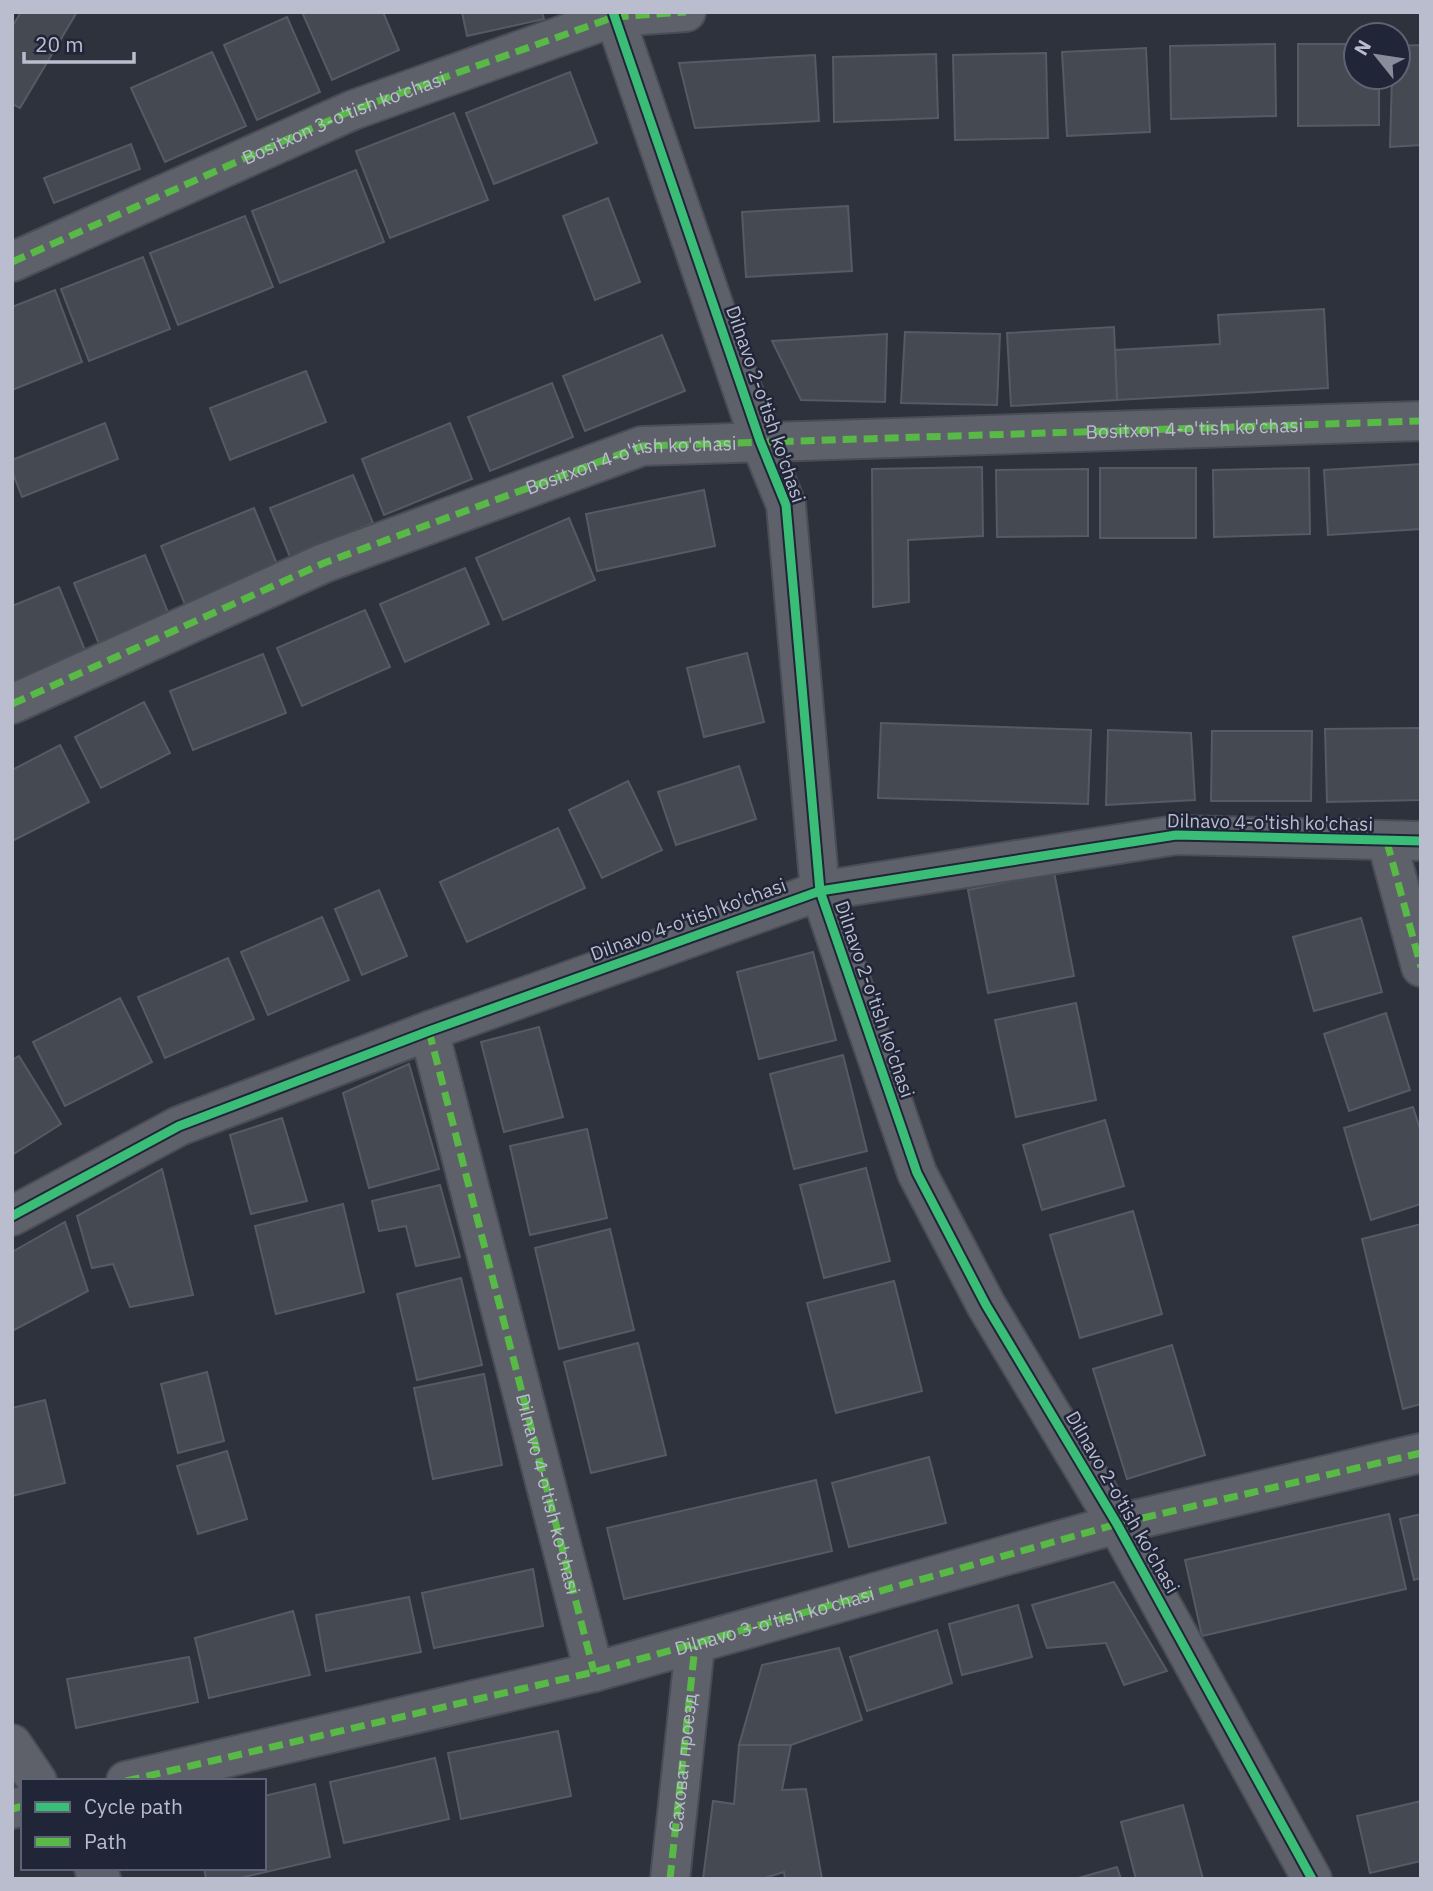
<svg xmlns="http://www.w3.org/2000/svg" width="1433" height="1891" font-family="'IBM Plex Sans',sans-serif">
  <rect width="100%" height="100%" fill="#2d323d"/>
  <g fill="#454952" stroke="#565a64" stroke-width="2">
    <polygon points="21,12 77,12 20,108 12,104 12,27"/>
    <polygon points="302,12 383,12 399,50 332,80"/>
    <polygon points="462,12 542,12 544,19 467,36"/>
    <polygon points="287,17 320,92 257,120 224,45"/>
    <polygon points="1275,44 1276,116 1171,119 1170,46"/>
    <polygon points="1298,44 1356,44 1356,77 1379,77 1379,125 1298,126"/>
    <polygon points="1421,45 1421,145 1390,147 1392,77 1398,77 1398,46"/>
    <polygon points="1146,48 1150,132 1067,136 1062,52"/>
    <polygon points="212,52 246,126 165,162 131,88"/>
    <polygon points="1046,53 1048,138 955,140 953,55"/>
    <polygon points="936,54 938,118 834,122 833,57"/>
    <polygon points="815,55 819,121 695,128 679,63"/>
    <polygon points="570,72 597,143 494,184 466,113"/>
    <polygon points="454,113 488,200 390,238 356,151"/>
    <polygon points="131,144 140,169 54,203 44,178"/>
    <polygon points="356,170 384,242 280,283 252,211"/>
    <polygon points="608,198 640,282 595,300 563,216"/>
    <polygon points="848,206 852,271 746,277 742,212"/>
    <polygon points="245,216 273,287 178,325 150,253"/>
    <polygon points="143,257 170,329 89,361 61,289"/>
    <polygon points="55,290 82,362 12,390 12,307"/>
    <polygon points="1324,309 1328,388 1117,400 1115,350 1220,344 1218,315"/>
    <polygon points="1114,327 1117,400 1011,406 1007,333"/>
    <polygon points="905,332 1000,334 997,405 901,403"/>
    <polygon points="887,334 885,402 801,400 772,341"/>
    <polygon points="662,335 685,391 585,431 563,376"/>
    <polygon points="306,371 326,422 230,460 210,408"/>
    <polygon points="552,383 573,437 490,471 468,417"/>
    <polygon points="105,423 118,459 22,497 12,471 12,460"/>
    <polygon points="450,423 472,479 384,515 362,459"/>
    <polygon points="1421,464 1421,529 1328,535 1324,470"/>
    <polygon points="982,467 983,536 908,540 909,602 873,607 872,469"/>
    <rect x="1100" y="468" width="96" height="70"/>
    <polygon points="1309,468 1310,534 1214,537 1213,470"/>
    <polygon points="1088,469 1088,536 997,537 996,470"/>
    <polygon points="353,475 373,523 290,557 270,508"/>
    <polygon points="704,490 715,546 597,571 586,514"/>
    <polygon points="254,508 279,569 186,607 161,546"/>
    <polygon points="569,518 595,580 503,620 476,558"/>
    <polygon points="145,555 169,615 99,644 74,583"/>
    <polygon points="465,568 489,624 405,662 380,604"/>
    <polygon points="59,587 87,655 12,685 12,606"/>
    <polygon points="365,610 390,667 302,706 277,648"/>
    <polygon points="747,653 764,722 704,737 687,668"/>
    <polygon points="263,654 286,713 193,750 170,691"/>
    <polygon points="144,702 170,753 101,788 75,737"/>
    <polygon points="881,723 1091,730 1088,804 878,798"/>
    <polygon points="1420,728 1420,800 1327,802 1325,729"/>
    <polygon points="1108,730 1191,733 1195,800 1106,805"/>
    <polygon points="1212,731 1312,731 1311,801 1211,801"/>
    <polygon points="60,745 89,802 12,841 12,770"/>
    <polygon points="739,766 756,819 676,845 658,792"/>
    <polygon points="628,781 662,850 602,878 569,810"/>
    <polygon points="558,828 585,888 467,942 440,882"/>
    <polygon points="1054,872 1074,976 988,993 968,890"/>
    <polygon points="379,890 407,956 362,975 335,909"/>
    <polygon points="322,917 349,980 268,1015 241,952"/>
    <polygon points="1361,918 1382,992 1314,1011 1293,937"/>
    <polygon points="813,952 836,1040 759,1059 737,972"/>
    <polygon points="228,958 254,1019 165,1058 138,997"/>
    <polygon points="120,998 152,1062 65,1106 33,1042"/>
    <polygon points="1076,1003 1096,1100 1016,1117 995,1020"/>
    <polygon points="1386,1013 1410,1090 1349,1111 1324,1034"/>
    <polygon points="539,1027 563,1117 504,1132 481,1042"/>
    <polygon points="843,1055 867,1151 794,1169 770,1074"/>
    <polygon points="19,1056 61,1124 12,1155 12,1060"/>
    <polygon points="409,1064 439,1169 369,1188 343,1093"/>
    <polygon points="1413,1107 1421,1132 1421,1204 1371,1220 1344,1128"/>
    <polygon points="282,1118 307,1201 251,1214 230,1135"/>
    <polygon points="1105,1120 1124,1186 1042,1210 1023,1145"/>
    <polygon points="587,1129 607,1218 530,1235 510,1146"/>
    <polygon points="866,1168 890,1261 824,1278 800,1185"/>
    <polygon points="162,1169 193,1295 130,1307 113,1264 92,1268 77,1216"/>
    <polygon points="440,1185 460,1257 416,1266 406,1226 379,1231 372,1201"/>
    <polygon points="343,1204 364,1292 276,1314 255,1226"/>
    <polygon points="1133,1211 1162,1314 1080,1338 1050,1235"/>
    <polygon points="65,1222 88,1291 12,1331 12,1252"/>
    <polygon points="1421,1224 1421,1404 1403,1409 1362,1239"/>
    <polygon points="610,1229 634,1330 559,1349 535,1248"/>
    <polygon points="461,1278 482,1365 417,1380 397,1294"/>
    <polygon points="894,1281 922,1391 836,1413 807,1303"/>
    <polygon points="638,1343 666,1455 591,1473 564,1362"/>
    <polygon points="1172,1345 1205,1455 1127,1479 1093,1369"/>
    <polygon points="207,1372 224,1441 178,1453 161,1384"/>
    <polygon points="484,1374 502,1465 433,1479 414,1388"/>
    <polygon points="45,1400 65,1483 12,1496 12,1408"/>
    <polygon points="227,1451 247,1519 198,1534 177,1466"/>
    <polygon points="929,1457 946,1523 849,1547 832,1483"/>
    <polygon points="816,1480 832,1551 624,1599 607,1528"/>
    <polygon points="1389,1514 1406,1589 1202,1636 1185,1560"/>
    <polygon points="1421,1514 1421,1578 1414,1580 1400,1519"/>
    <polygon points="533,1569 543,1626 434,1648 422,1593"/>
    <polygon points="1114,1582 1167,1671 1124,1685 1106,1643 1047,1648 1032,1605"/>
    <polygon points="409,1597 421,1652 326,1671 316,1615"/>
    <polygon points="1018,1605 1032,1657 962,1675 949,1624"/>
    <polygon points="293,1611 310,1675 209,1698 195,1638"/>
    <polygon points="937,1630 952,1683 867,1711 850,1657"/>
    <polygon points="839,1648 862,1720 791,1745 739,1745 762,1665"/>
    <polygon points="189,1657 198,1702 76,1728 67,1679"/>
    <polygon points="558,1731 571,1796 461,1819 448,1753"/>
    <polygon points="739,1745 791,1745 782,1790 806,1789 822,1879 785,1879 784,1872 761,1879 703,1879 713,1801 734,1804"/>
    <polygon points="435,1758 449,1819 344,1843 330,1782"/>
    <polygon points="315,1784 330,1857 236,1879 206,1879 204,1868 264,1868 264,1796"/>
    <polygon points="1421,1801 1421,1861 1370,1873 1357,1816"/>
    <polygon points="1183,1805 1203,1879 1136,1879 1121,1822"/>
    <polygon points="1117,1867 1121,1879 1075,1879"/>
  </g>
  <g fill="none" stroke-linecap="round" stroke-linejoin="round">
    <defs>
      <g id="minor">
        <polyline points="613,12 760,441 786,505 820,891 917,1173 986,1305 1117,1524 1312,1879"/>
        <path id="s1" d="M12 262 353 110 614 17 686 12"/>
        <polyline points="12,704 324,563 642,446 1421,421"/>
        <polyline points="1387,842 1421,967"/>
        <path id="s2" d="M429 1031 594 1672"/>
        <polyline points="12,1216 179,1126 429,1031 820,891 1176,835 1421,841"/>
        <polyline points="12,1744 37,1781"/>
        <path id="s3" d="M126 1781 594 1672 1117 1524 1421 1453"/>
        <polyline points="12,1809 23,1806"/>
        <polyline points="94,1868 101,1879"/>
        <path id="s4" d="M670 1879 695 1646"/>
      </g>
    </defs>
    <use href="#minor" stroke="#4a4d56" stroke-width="42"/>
    <use href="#minor" stroke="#5e616a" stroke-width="38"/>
    <g stroke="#58b947" stroke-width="7" stroke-dasharray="14 7" stroke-linecap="butt">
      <polyline points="12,262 353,110 614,17 686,12"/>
      <path id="s5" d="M12 704 324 563 642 446 1421 421"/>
      <polyline points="1387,842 1421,967"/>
      <polyline points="429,1031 594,1672"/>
      <polyline points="126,1781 594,1672 1117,1524 1421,1453"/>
      <polyline points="12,1809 23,1806"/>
      <polyline points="670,1879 695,1646"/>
    </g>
    <defs>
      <g id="cycleway">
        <polyline points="613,12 760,441 786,505 820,891 917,1173 986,1305 1117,1524 1312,1879"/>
        <polyline points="12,1216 179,1126 429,1031 820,891 1176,835 1421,841"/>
      </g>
    </defs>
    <use href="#cycleway" stroke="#202638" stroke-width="13"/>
    <use href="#cycleway" stroke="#3abd76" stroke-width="9"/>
  </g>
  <g text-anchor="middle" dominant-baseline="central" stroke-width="5" stroke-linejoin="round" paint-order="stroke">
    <g font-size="19" fill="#b9bdcd" stroke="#202638">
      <text stroke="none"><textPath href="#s1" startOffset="362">Bositxon 3-o'tish ko'chasi</textPath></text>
      <text transform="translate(766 404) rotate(71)">Dilnavo 2-o'tish ko'chasi</text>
      <text stroke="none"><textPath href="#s5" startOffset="1234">Bositxon 4-o'tish ko'chasi</textPath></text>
      <text stroke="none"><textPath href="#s5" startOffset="667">Bositxon 4-o'tish ko'chasi</textPath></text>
      <text transform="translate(1270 822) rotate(1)">Dilnavo 4-o'tish ko'chasi</text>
      <text transform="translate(688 919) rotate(-20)">Dilnavo 4-o'tish ko'chasi</text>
      <text transform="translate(875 999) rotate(71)">Dilnavo 2-o'tish ko'chasi</text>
      <text stroke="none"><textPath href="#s2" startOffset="478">Dilnavo 4-o'tish ko'chasi</textPath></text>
      <text transform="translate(1123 1502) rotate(60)">Dilnavo 2-o'tish ko'chasi</text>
      <text stroke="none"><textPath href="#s3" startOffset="668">Dilnavo 3-o'tish ko'chasi</textPath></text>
      <text stroke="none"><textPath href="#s4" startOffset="117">Саховат проезд</textPath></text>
    </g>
  </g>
  <rect width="1433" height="1891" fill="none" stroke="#b9bdcd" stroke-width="28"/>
  <rect x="21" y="1779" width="245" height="91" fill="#202638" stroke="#5d6274" stroke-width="2"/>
  <rect x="35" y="1802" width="35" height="10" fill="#3abd76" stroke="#5d6274" stroke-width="2"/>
  <text x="84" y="1814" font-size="21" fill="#b9bdcd">Cycle path</text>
  <rect x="35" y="1837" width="35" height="10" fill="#58b947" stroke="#5d6274" stroke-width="2"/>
  <text x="84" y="1849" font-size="21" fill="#b9bdcd">Path</text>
  <g transform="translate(1377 56) rotate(300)"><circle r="33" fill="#202638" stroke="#5d6274" stroke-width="2"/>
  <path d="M0-5L12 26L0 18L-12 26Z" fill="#888c9b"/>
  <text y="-10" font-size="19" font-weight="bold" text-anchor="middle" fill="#b9bdcd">N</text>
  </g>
  <path d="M24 52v10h110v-10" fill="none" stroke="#b9bdcd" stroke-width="3.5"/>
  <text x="35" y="52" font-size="21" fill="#b9bdcd" stroke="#202638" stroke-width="5" paint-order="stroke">20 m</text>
</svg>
